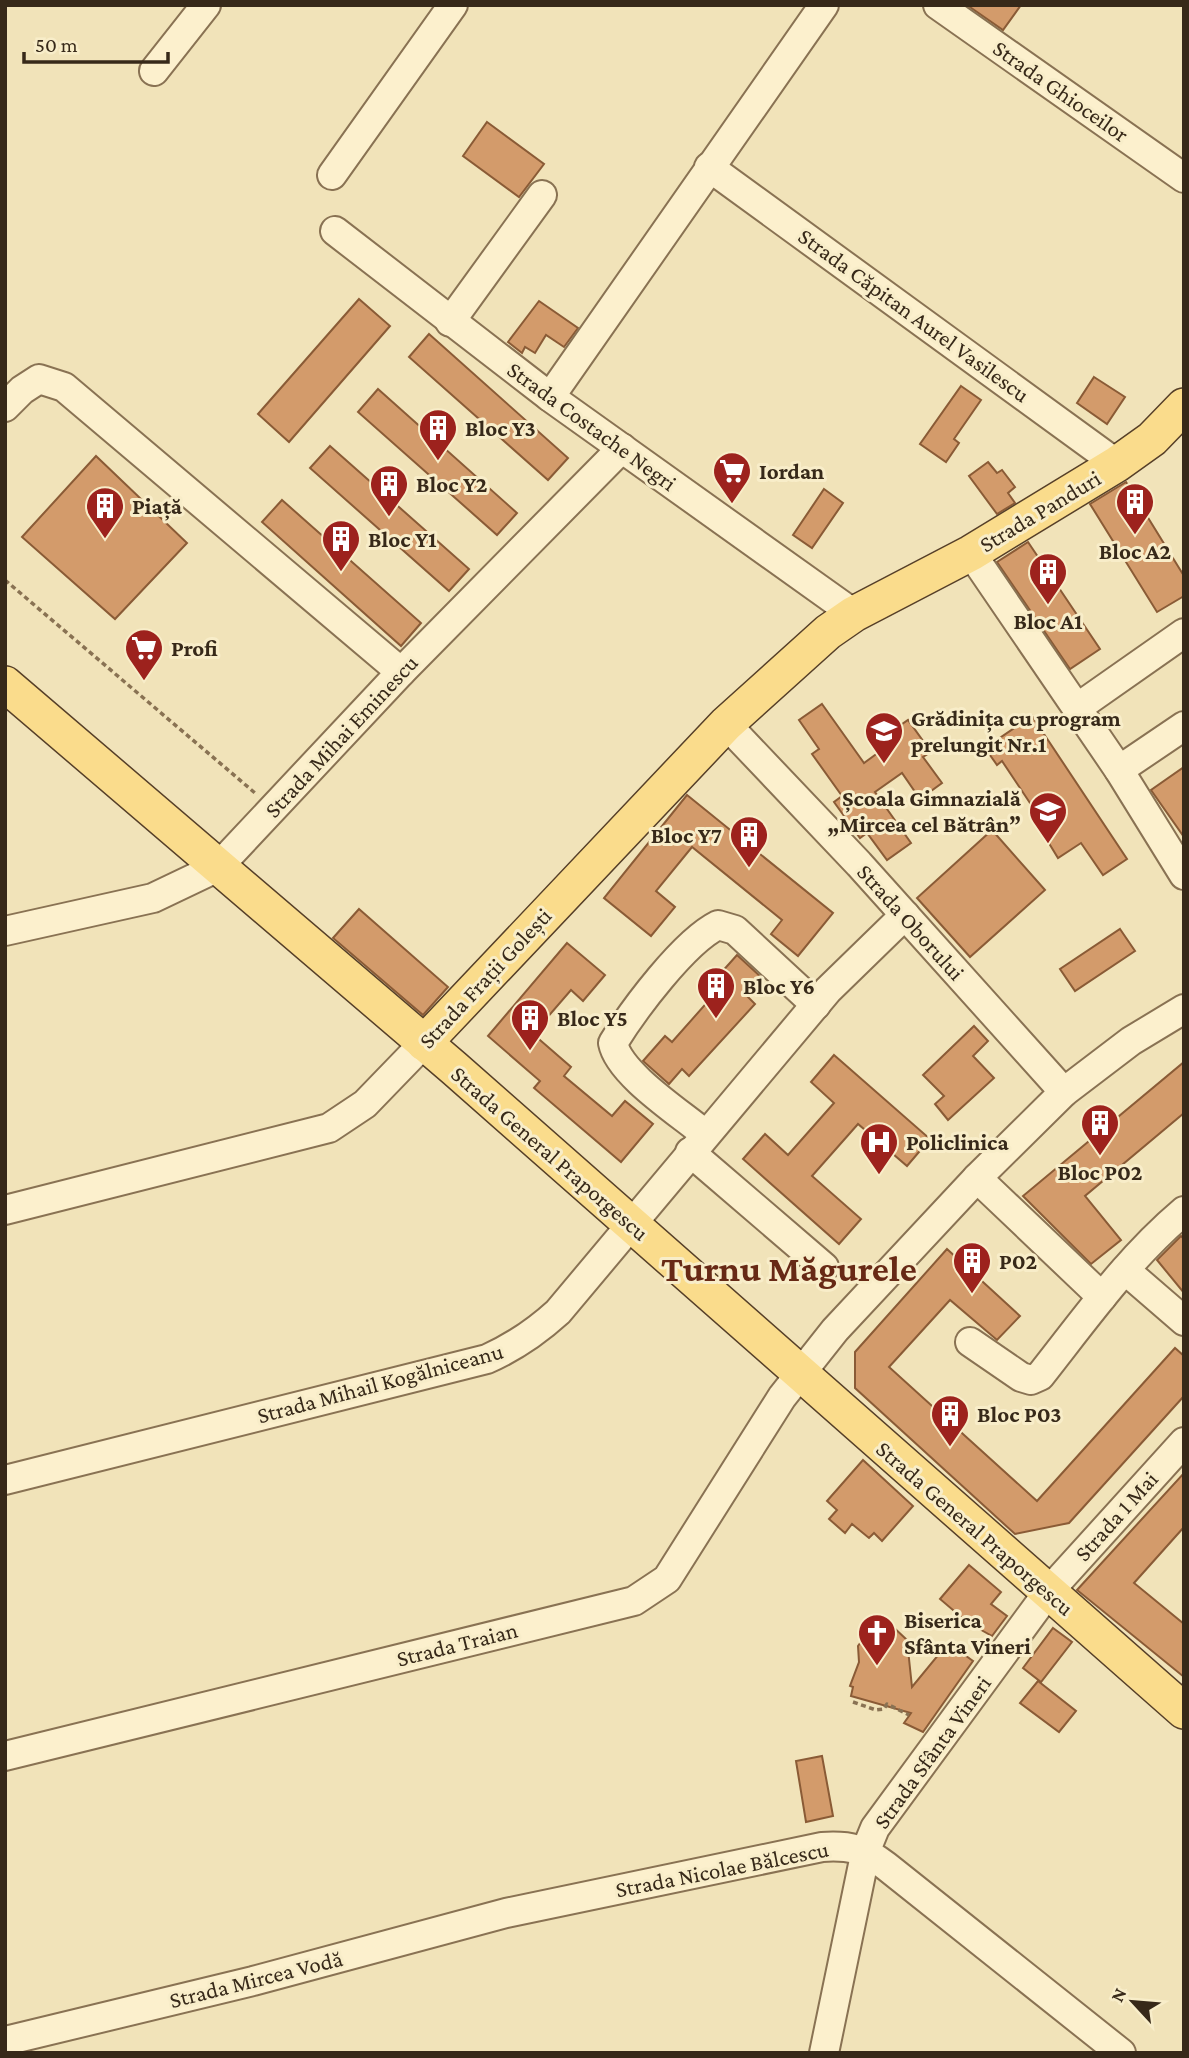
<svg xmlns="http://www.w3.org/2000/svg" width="1189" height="2058" font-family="'Crimson Pro',serif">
  <rect width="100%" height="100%" fill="#f1e3b9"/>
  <g fill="#d39b6b" stroke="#8a5b36" stroke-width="2">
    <polygon points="967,5 1021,5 1003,30"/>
    <polygon points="487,122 544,164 519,197 463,156"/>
    <polygon points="359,299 390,326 289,442 258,414"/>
    <polygon points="539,301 578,328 564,347 546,335 535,353 525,347 522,353 508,342"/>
    <polygon points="429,334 568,458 548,480 409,357"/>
    <polygon points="1094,377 1125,397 1107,424 1077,403"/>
    <polygon points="961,386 981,400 954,439 959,443 946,462 920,444"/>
    <polygon points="378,389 517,513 497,535 358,412"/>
    <polygon points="330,446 469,569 449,591 310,468"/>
    <polygon points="96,456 187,543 115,619 22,537"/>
    <polygon points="988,462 997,473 1002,470 1015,487 1008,493 1015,503 997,514 969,476"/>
    <polygon points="1126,482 1184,576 1184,596 1157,612 1090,504"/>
    <polygon points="824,489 843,503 812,548 793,535"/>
    <polygon points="282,500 421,623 401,646 262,522"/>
    <polygon points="1028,542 1100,649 1070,669 997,562"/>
    <polygon points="822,704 864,763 890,744 885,736 908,720 931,752 923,757 942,783 920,799 902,773 875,792 911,843 887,860 867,833 860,838 834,802 842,796 812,754 819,749 799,720"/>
    <polygon points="1032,716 1127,859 1103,875 1081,843 1058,858 1047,840 1052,836 1002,761 997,765 985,748"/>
    <polygon points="1184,767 1184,837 1151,790"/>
    <polygon points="687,795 833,913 798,956 771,934 782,920 692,847 656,891 675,907 651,936 604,898"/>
    <polygon points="992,830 1045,890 970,957 917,898"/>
    <polygon points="359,909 448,987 423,1015 333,938"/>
    <polygon points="1120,929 1135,951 1075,991 1060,969"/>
    <polygon points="567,943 605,975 583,1001 571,990 533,1034 571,1067 564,1076 612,1116 625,1101 653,1124 621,1162 534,1088 540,1081 488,1036"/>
    <polygon points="737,955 762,978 746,995 755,1004 689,1076 682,1069 669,1084 643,1061 665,1036 672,1042 719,989 712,983"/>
    <polygon points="974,1026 988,1041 973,1056 994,1078 948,1120 935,1104 944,1096 923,1075"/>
    <polygon points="834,1055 930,1139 907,1166 858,1124 812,1176 861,1219 839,1244 743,1159 765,1134 788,1155 834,1103 811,1082"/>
    <polygon points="1184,1062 1184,1113 1085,1196 1121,1240 1091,1264 1023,1196"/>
    <polygon points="1181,1236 1184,1239 1184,1293 1157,1260"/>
    <polygon points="947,1249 1020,1316 997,1340 950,1300 889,1367 1037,1501 1175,1348 1184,1356 1184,1396 1069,1523 1015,1534 855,1388 855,1352"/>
    <polygon points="863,1460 913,1506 882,1541 874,1533 869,1538 852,1524 845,1533 829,1519 837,1510 827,1501"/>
    <polygon points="1184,1473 1184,1527 1134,1583 1184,1624 1184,1677 1077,1590"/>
    <polygon points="969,1565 1001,1592 991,1604 1007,1616 992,1636 967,1622 940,1599"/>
    <polygon points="879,1623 890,1624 907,1640 912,1687 948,1643 973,1661 923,1732 904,1723 911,1713 851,1696 853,1687 850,1686 859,1662 858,1646 871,1628"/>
    <polygon points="1053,1628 1072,1642 1041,1682 1023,1668"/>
    <polygon points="1038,1681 1076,1711 1059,1732 1020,1703"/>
    <polygon points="822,1756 833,1816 806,1822 796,1761"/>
  </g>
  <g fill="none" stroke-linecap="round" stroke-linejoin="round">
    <defs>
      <g id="minor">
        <polyline points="938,5 1184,178"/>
        <polyline points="154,71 206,5"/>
        <polyline points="709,167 1117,464"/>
        <polyline points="332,175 453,5"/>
        <polyline points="335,231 550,397 854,614"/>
        <polyline points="450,322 542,195"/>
        <polyline points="550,397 824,5"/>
        <polyline points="5,407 22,390 39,379 64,387 401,672"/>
        <polyline points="971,553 1119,770 1184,875"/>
        <polyline points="1077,708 1184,633"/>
        <polyline points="726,724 859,864 1064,1092"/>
        <polyline points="1119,770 1184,726"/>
        <polyline points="5,931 153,898 218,867 401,672 622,448"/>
        <path d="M705 1134C680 1113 619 1074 613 1043 634 1009 684 942 718 925L735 930 816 1005"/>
        <polyline points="690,1152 824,1267"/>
        <polyline points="977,1178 1102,1297"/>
        <polyline points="5,1210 329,1128 365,1104 424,1043"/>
        <polyline points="1125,1270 1184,1321"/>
        <path d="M970 1342 1021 1377 1031 1380 1040 1376C1085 1319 1128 1258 1184 1211"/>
        <path d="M5 1480 487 1359C514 1347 536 1332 558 1312L828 990 905 915"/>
        <polyline points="5,1756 634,1601 667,1579 782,1397 835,1330 977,1178 1064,1092 1131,1041 1184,1009"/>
        <path d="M5 2041 253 1981 506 1913 822 1847C850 1845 864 1849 886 1866L1121 2053"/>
        <polyline points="824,2053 866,1850 875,1828 1049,1591 1184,1442"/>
      </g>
      <g id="major">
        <polyline points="5,684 454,1068 1184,1711"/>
        <polyline points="424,1043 726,724 828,632 854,614 971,553 1117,464 1152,439 1184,406"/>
      </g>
    </defs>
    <use href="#minor" stroke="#897253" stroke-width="32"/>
    <use href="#major" stroke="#563f28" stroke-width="38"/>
    <g stroke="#897253" stroke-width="3.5" stroke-dasharray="5 3.5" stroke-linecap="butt">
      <polyline points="5,580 255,793"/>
      <polyline points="853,1702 876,1710 884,1709 887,1704 909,1715"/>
    </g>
    <use href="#minor" stroke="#fcf0cd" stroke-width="28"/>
    <use href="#major" stroke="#fadc8c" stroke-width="35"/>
  </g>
  <defs>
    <symbol id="building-pin" viewBox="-11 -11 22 30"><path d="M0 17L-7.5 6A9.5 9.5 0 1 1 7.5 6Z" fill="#9d221d" stroke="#f8edc9"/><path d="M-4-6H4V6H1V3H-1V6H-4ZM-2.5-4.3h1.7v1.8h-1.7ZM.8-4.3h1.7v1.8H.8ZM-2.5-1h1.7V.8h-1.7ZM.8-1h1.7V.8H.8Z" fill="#fff"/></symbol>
    <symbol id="supermarket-pin" viewBox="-11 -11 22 30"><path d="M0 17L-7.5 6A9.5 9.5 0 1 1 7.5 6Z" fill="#9d221d" stroke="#f8edc9"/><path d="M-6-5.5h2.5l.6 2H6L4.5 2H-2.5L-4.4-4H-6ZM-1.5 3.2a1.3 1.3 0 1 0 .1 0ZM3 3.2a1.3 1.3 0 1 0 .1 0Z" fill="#fff"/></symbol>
    <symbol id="school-pin" viewBox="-11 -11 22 30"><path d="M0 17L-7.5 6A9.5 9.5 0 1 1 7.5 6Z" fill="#9d221d" stroke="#f8edc9"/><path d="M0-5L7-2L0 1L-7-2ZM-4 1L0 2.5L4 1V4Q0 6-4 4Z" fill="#fff"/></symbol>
    <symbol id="hospital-pin" viewBox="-11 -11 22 30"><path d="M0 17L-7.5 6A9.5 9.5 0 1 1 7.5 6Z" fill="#9d221d" stroke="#f8edc9"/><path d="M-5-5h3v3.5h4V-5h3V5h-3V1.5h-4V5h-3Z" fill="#fff"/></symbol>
    <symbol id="church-pin" viewBox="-11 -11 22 30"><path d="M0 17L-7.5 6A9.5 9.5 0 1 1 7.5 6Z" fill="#9d221d" stroke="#f8edc9"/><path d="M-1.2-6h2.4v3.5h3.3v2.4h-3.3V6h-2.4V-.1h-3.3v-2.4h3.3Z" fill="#fff"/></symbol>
  </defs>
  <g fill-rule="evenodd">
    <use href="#building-pin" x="416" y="406" width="44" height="60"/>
    <use href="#supermarket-pin" x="710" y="449" width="44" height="60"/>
    <use href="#building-pin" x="367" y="462" width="44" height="60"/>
    <use href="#building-pin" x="1113" y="480" width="44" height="60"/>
    <use href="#building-pin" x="83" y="484" width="44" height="60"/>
    <use href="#building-pin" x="319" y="517" width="44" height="60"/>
    <use href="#building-pin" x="1026" y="550" width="44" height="60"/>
    <use href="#supermarket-pin" x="122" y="626" width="44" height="60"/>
    <use href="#school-pin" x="862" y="709" width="44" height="60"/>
    <use href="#school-pin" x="1026" y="789" width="44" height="60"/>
    <use href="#building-pin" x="727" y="813" width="44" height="60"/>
    <use href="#building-pin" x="694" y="964" width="44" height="60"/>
    <use href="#building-pin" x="508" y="996" width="44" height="60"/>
    <use href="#building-pin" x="1078" y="1101" width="44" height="60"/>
    <use href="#hospital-pin" x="857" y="1120" width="44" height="60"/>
    <use href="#building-pin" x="950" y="1239" width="44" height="60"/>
    <use href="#building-pin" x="928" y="1392" width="44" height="60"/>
    <use href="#church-pin" x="855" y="1611" width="44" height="60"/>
  </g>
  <g text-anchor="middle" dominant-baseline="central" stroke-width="6" stroke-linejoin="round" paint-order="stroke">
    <g font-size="23" fill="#372919" stroke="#f8edc9">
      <text transform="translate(1061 91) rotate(35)">Strada Ghioceilor</text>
      <text transform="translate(914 315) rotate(36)">Strada Căpitan Aurel Vasilescu</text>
      <text transform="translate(592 426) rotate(36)">Strada Costache Negri</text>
      <text transform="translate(1040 511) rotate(-31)">Strada Panduri</text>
      <text transform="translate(341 736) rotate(-47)">Strada Mihai Eminescu</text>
      <text transform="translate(911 922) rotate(48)">Strada Oborului</text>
      <text transform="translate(485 978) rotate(-47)">Strada Frații Golești</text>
      <text transform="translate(550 1153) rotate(41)">Strada General Praporgescu</text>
      <text transform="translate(380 1383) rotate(-15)">Strada Mihail Kogălniceanu</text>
      <text transform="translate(1116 1516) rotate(-48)">Strada 1 Mai</text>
      <text transform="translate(975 1528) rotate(41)">Strada General Praporgescu</text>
      <text transform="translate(457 1644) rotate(-14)">Strada Traian</text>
      <text transform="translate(932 1752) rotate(-54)">Strada Sfânta Vineri</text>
      <text transform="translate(722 1869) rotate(-11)">Strada Nicolae Bălcescu</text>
      <text transform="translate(256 1979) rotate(-14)">Strada Mircea Vodă</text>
    </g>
    <g font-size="23" font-weight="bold" fill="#372919" stroke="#f8edc9" text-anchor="start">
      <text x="465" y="428">Bloc Y3</text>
      <text x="759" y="471">Iordan</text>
      <text x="416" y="484">Bloc Y2</text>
      <text x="132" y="506">Piață</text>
      <text x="368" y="539">Bloc Y1</text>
      <text x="1135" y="551" text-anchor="middle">Bloc A2</text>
      <text x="1048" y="621" text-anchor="middle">Bloc A1</text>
      <text x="171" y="648">Profi</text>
      <text x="911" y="718">Grădinița cu program<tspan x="911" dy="26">prelungit Nr.1</tspan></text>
      <text x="1021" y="798" text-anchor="end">Școala Gimnazială<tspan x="1021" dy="26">„Mircea cel Bătrân”</tspan></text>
      <text x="722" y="835" text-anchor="end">Bloc Y7</text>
      <text x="743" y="986">Bloc Y6</text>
      <text x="557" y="1018">Bloc Y5</text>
      <text x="906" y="1142">Policlinica</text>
      <text x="1100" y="1172" text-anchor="middle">Bloc P02</text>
      <text x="999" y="1261">P02</text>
      <text x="977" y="1414">Bloc P03</text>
      <text x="904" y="1620">Biserica<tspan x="904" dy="26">Sfânta Vineri</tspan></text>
    </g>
    <g font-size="37" font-weight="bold" fill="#672915" stroke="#f8edc9">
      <text x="789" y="1268">Turnu Măgurele</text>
    </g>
  </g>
  <rect width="1189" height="2058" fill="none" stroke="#372919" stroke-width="14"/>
  <g transform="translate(1133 2002) rotate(296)" stroke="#f8edc9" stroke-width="5" paint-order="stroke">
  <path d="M0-5L12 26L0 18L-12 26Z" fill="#372919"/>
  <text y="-10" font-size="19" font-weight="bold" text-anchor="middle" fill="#372919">N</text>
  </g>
  <path d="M24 52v10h144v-10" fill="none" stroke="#372919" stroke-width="3.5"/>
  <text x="35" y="52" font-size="21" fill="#372919" stroke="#f8edc9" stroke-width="5" paint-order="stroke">50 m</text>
</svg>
